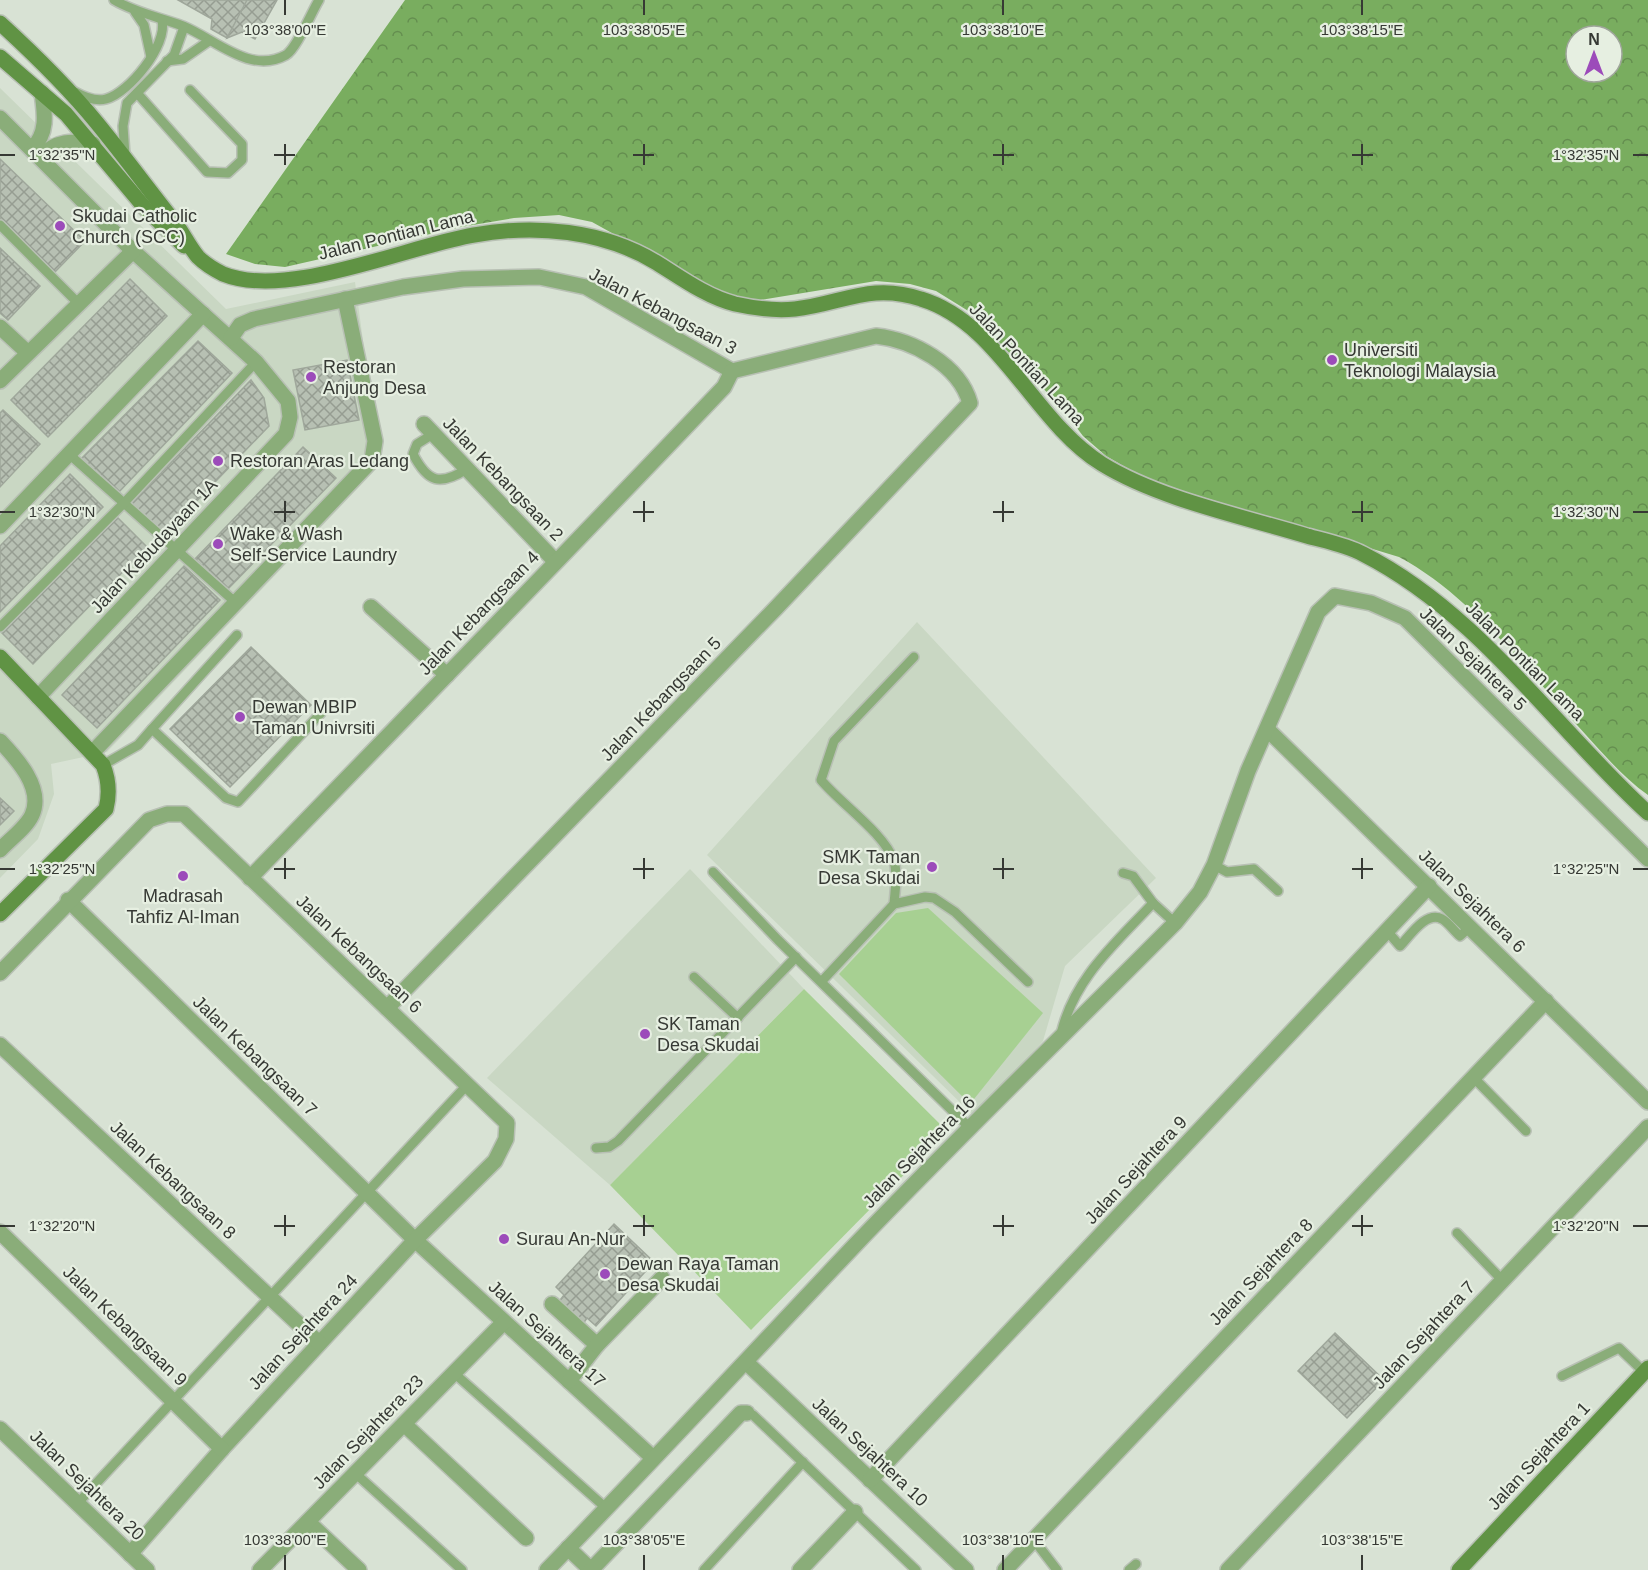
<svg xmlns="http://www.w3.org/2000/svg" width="1648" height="1570" font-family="Helvetica,sans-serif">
  <defs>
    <pattern id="forest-crowns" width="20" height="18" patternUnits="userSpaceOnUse" patternTransform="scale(1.5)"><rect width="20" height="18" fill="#79ad5f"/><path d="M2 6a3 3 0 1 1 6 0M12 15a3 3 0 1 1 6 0" fill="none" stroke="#648e4f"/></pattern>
    <pattern id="building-cross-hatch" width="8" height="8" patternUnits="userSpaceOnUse" patternTransform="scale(1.5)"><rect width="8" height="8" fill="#b7c0b3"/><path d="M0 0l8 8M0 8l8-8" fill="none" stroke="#969d92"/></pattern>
  </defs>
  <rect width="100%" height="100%" fill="#d8e2d4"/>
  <g fill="#c9d7c3">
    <polygon points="0,88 226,309 355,282 380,465 107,752 51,764 54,794 38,839 0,878"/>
    <polygon points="917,622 1156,878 1065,966 1043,1041 976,1118 707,855"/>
    <polygon points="690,869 804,989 610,1185 487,1078"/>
  </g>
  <path fill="url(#forest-crowns)" fill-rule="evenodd" d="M405 0H1648V795C1625 779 1605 756 1586 735 1531 675 1471 595 1399 557L1150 481 1106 456 1083 436 1061 407 970 312 936 291 910 284 876 281 760 300 737 298 715 290 592 222 559 215 514 218 461 227 285 267 255 264 226 254ZM1576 36H1612V72H1576Z"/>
  <g fill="#a7d092">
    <polygon points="928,908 1043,1013 970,1104 839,974 896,913"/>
    <polygon points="804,989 947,1131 751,1330 610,1185"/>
  </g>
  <g fill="url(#building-cross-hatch)" stroke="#9fa79b" stroke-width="1.5">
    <polygon points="178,0 247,0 248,1 227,38 211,29 212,19"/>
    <polygon points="247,0 277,0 255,39 242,32 227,38"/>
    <polygon points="0,159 85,241 54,273 0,221"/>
    <polygon points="0,248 40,286 8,320 0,313"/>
    <polygon points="130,279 167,316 48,437 11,400"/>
    <polygon points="198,341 232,373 118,493 81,459"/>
    <polygon points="347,360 359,420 305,430 293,370"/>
    <polygon points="251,380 264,398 269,426 163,536 129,506"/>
    <polygon points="3,410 40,444 0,487 0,413"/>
    <polygon points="303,447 336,478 227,590 195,559"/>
    <polygon points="70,474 103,507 0,612 0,546"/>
    <polygon points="116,516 147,547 33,664 2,633"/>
    <polygon points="184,566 220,600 97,728 62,695"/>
    <polygon points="251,647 311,705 230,787 170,729"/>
    <polygon points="0,798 14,811 0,825"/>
    <polygon points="614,1224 654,1262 596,1326 587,1318 583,1324 558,1303 564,1295 556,1287"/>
    <polygon points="1335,1333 1384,1380 1347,1418 1298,1371"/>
  </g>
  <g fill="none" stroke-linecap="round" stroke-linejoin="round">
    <defs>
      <g id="lane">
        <path d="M114 0C136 13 159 17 183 26 215 39 250 75 286 55 297 48 311 13 319 0"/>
        <polyline points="135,12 144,25 151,57"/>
        <polyline points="167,61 183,59 209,41"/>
        <path d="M75 92C84 97 95 102 106 99 129 93 168 45 162 20"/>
        <polyline points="137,93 207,172 228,173 242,160 242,144 190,90"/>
        <polyline points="125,155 123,126 127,103 174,55 184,27"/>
        <polyline points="0,225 78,303"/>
        <path d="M433 434 417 444 413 454C428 483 440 486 467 469"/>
        <polyline points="70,455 235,602"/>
        <polyline points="0,627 123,504 256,362"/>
        <polyline points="152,729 237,635"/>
        <polyline points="103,765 138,745 152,729 226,798 238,802 321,713"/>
        <polyline points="1214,865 1227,872 1254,869 1278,891"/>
        <polyline points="713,872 778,940 970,1128"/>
        <polyline points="1153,903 1175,923"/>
        <path d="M894 904C895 890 898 875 894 861 884 833 841 804 821 780L834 741 914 657"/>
        <path d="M1387 931 1400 946C1409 937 1426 910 1442 919 1448 922 1454 931 1460 936L1470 927"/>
        <polyline points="694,977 738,1018"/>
        <polyline points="822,981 894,904 925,897 934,898 955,912 1028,982"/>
        <path d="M1061 1034C1074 978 1115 944 1153 903L1133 876 1123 873"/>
        <polyline points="1474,1078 1526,1131"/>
        <polyline points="596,1148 609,1147 618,1141 796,957"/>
        <polyline points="1457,1233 1503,1281"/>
        <polyline points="454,1373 606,1508"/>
        <polyline points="1562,1376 1619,1348 1644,1372"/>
        <polyline points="747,1413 753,1415 916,1570"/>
        <polyline points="355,1473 462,1570"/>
        <polyline points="77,1504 468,1084"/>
        <polyline points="1034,1540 1057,1570"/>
        <polyline points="704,1570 803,1462"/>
        <polyline points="1129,1570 1136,1564"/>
      </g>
      <g id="street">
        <polyline points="0,118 133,251 256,362 288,401 290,417 286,434 38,697"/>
        <path d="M32 149C48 133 45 114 42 93"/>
        <path d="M41 157C56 140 72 141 93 144"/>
        <polyline points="0,327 27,352"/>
        <path d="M231 338 240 325 254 319 403 287 463 279 539 277 586 287 732 371 876 336C912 340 959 364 970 403L776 608 387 1008"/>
        <polyline points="0,381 133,251"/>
        <polyline points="424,424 555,561"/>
        <polyline points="0,526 203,314"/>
        <polyline points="371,607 447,675"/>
        <polyline points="1268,730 1648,1102"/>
        <path d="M0 741C17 759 44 788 32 815 26 828 10 839 0 850"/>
        <polyline points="92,753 372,460 375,441 345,299"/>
        <path d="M250 878C408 715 567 552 724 387L732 371"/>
        <polyline points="68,900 415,1240 652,1457"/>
        <polyline points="0,973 149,820 167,814 184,814 507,1123 506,1139 495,1161 415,1240 222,1449 130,1554"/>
        <polyline points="0,1045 319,1343"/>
        <polyline points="0,1232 222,1449"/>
        <polyline points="552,1304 597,1345 569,1381"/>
        <polyline points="597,1345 662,1278"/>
        <polyline points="747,1363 966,1570"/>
        <polyline points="404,1424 526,1538"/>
        <polyline points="0,1429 147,1570"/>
        <polyline points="870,1480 1429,886"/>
        <polyline points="308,1522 359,1570"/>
        <polyline points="568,1548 591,1570"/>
        <polyline points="260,1570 504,1322"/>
        <path d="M547 1570C651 1463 753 1353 856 1244 960 1135 1069 1030 1175 923L1200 892 1214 865 1248 771 1318 612 1335 596 1371 603 1405 618 1648 859"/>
        <polyline points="591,1570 741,1413 747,1413"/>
        <polyline points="800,1570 855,1512"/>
        <polyline points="1005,1570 1546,1001"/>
        <polyline points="1228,1570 1648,1127"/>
      </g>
      <g id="secondary">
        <path d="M0 23C35 55 67 86 97 123 124 156 149 190 176 224 184 235 190 248 198 257 204 263 215 270 223 274 287 300 408 246 474 235 535 224 603 230 657 263 681 278 707 297 735 304 753 308 776 311 795 309 842 304 870 282 921 299 1000 323 1033 421 1102 464 1159 499 1241 516 1307 536 1325 541 1346 545 1363 554 1479 613 1554 727 1648 813"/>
        <polyline points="0,57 66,114 145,208 184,246"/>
        <path d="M0 657 103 765C109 780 110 793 106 809L0 914"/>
        <polyline points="1459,1570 1648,1368"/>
      </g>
    </defs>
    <use href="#lane" stroke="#b8c0b4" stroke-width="12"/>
    <use href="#street" stroke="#b8c0b4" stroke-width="18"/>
    <use href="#secondary" stroke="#b8c0b4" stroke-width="18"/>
    <use href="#lane" stroke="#8aad79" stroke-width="9"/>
    <use href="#street" stroke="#8aad79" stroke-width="15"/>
    <use href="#secondary" stroke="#609344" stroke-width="15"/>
  </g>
  <path fill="none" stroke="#363934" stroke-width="2" d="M285 0V15M644 0V15M1003 0V15M1362 0V15M285 144V165M644 144V165M1003 144V165M1362 144V165M0 155H15M274 155H295M633 155H654M993 155H1014M1352 155H1373M1633 155H1648M285 501V522M644 501V522M1003 501V522M1362 501V522M0 512H15M274 512H295M633 512H654M993 512H1014M1352 512H1373M1633 512H1648M285 858V879M644 858V879M1003 858V879M1362 858V879M0 869H15M274 869H295M633 869H654M993 869H1014M1352 869H1373M1633 869H1648M285 1215V1236M644 1215V1236M1003 1215V1236M1362 1215V1236M0 1226H15M274 1226H295M633 1226H654M993 1226H1014M1352 1226H1373M1633 1226H1648M285 1555V1570M644 1555V1570M1003 1555V1570M1362 1555V1570"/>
  <g fill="#9c4bba" stroke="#e6efe1" stroke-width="2">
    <circle cx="60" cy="226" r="6"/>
    <circle cx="1332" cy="360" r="6"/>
    <circle cx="311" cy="377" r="6"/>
    <circle cx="218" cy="461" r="6"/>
    <circle cx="218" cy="544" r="6"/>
    <circle cx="240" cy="717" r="6"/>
    <circle cx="932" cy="867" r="6"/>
    <circle cx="183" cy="876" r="6"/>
    <circle cx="645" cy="1034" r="6"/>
    <circle cx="504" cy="1239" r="6"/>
    <circle cx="605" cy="1274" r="6"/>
  </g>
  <g text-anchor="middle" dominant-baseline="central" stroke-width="4.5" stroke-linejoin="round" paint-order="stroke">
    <g font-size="18" fill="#363934" stroke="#e6efe1" text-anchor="start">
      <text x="72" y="216">Skudai Catholic<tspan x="72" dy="21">Church (SCC)</tspan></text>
      <text x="1344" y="350">Universiti<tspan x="1344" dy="21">Teknologi Malaysia</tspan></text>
      <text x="323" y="367">Restoran<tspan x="323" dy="21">Anjung Desa</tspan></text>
      <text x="230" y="461">Restoran Aras Ledang</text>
      <text x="230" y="534">Wake &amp; Wash<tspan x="230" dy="21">Self-Service Laundry</tspan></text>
      <text x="252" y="707">Dewan MBIP<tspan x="252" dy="21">Taman Univrsiti</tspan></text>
      <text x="920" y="857" text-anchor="end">SMK Taman<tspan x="920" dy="21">Desa Skudai</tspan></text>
      <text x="183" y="896" text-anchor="middle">Madrasah<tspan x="183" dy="21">Tahfiz Al-Iman</tspan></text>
      <text x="657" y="1024">SK Taman<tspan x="657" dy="21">Desa Skudai</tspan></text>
      <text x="516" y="1239">Surau An-Nur</text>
      <text x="617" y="1264">Dewan Raya Taman<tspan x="617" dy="21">Desa Skudai</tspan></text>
    </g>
    <g font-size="18" fill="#363934" stroke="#e6efe1">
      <text transform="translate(396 235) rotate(-14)">Jalan Pontian Lama</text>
      <text transform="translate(663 311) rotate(28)">Jalan Kebangsaan 3</text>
      <text transform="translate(1027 364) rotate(47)">Jalan Pontian Lama</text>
      <text transform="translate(503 479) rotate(46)">Jalan Kebangsaan 2</text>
      <text transform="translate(154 546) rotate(-47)">Jalan Kebudayaan 1A</text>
      <text transform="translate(479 613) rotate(-46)">Jalan Kebangsaan 4</text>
      <text transform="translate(1473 659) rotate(44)">Jalan Sejahtera 5</text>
      <text transform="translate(1525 661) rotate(45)">Jalan Pontian Lama</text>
      <text transform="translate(661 699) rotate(-46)">Jalan Kebangsaan 5</text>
      <text transform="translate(1472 901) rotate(44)">Jalan Sejahtera 6</text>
      <text transform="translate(359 954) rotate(43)">Jalan Kebangsaan 6</text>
      <text transform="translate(255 1056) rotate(44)">Jalan Kebangsaan 7</text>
      <text transform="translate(919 1152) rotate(-45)">Jalan Sejahtera 16</text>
      <text transform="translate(1136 1170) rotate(-47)">Jalan Sejahtera 9</text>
      <text transform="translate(173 1180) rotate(43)">Jalan Kebangsaan 8</text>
      <text transform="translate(1261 1272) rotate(-46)">Jalan Sejahtera 8</text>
      <text transform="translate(125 1326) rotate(44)">Jalan Kebangsaan 9</text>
      <text transform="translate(303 1332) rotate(-47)">Jalan Sejahtera 24</text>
      <text transform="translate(547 1334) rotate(42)">Jalan Sejahtera 17</text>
      <text transform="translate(1424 1335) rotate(-47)">Jalan Sejahtera 7</text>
      <text transform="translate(368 1432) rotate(-46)">Jalan Sejahtera 23</text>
      <text transform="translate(870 1452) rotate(43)">Jalan Sejahtera 10</text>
      <text transform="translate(1539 1456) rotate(-47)">Jalan Sejahtera 1</text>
      <text transform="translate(87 1485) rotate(44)">Jalan Sejahtera 20</text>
    </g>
  </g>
  <g font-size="15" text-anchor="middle" fill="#363934" stroke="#e6efe1" stroke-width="4.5" stroke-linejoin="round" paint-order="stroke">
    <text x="285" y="35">103°38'00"E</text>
    <text x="644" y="35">103°38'05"E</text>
    <text x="1003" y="35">103°38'10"E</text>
    <text x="1362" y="35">103°38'15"E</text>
    <text x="62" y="160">1°32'35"N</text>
    <text x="1586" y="160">1°32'35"N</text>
    <text x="62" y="517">1°32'30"N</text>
    <text x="1586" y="517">1°32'30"N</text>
    <text x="62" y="874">1°32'25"N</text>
    <text x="1586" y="874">1°32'25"N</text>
    <text x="62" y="1231">1°32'20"N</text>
    <text x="1586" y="1231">1°32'20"N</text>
    <text x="285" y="1545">103°38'00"E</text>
    <text x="644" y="1545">103°38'05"E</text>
    <text x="1003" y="1545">103°38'10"E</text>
    <text x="1362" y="1545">103°38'15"E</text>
  </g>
  <g transform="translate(1594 54)"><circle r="28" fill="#e6efe1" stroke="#a0a69c" stroke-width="1.5"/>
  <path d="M0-4.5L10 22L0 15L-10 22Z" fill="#9c4bba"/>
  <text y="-9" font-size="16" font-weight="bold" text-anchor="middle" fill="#363934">N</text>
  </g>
</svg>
